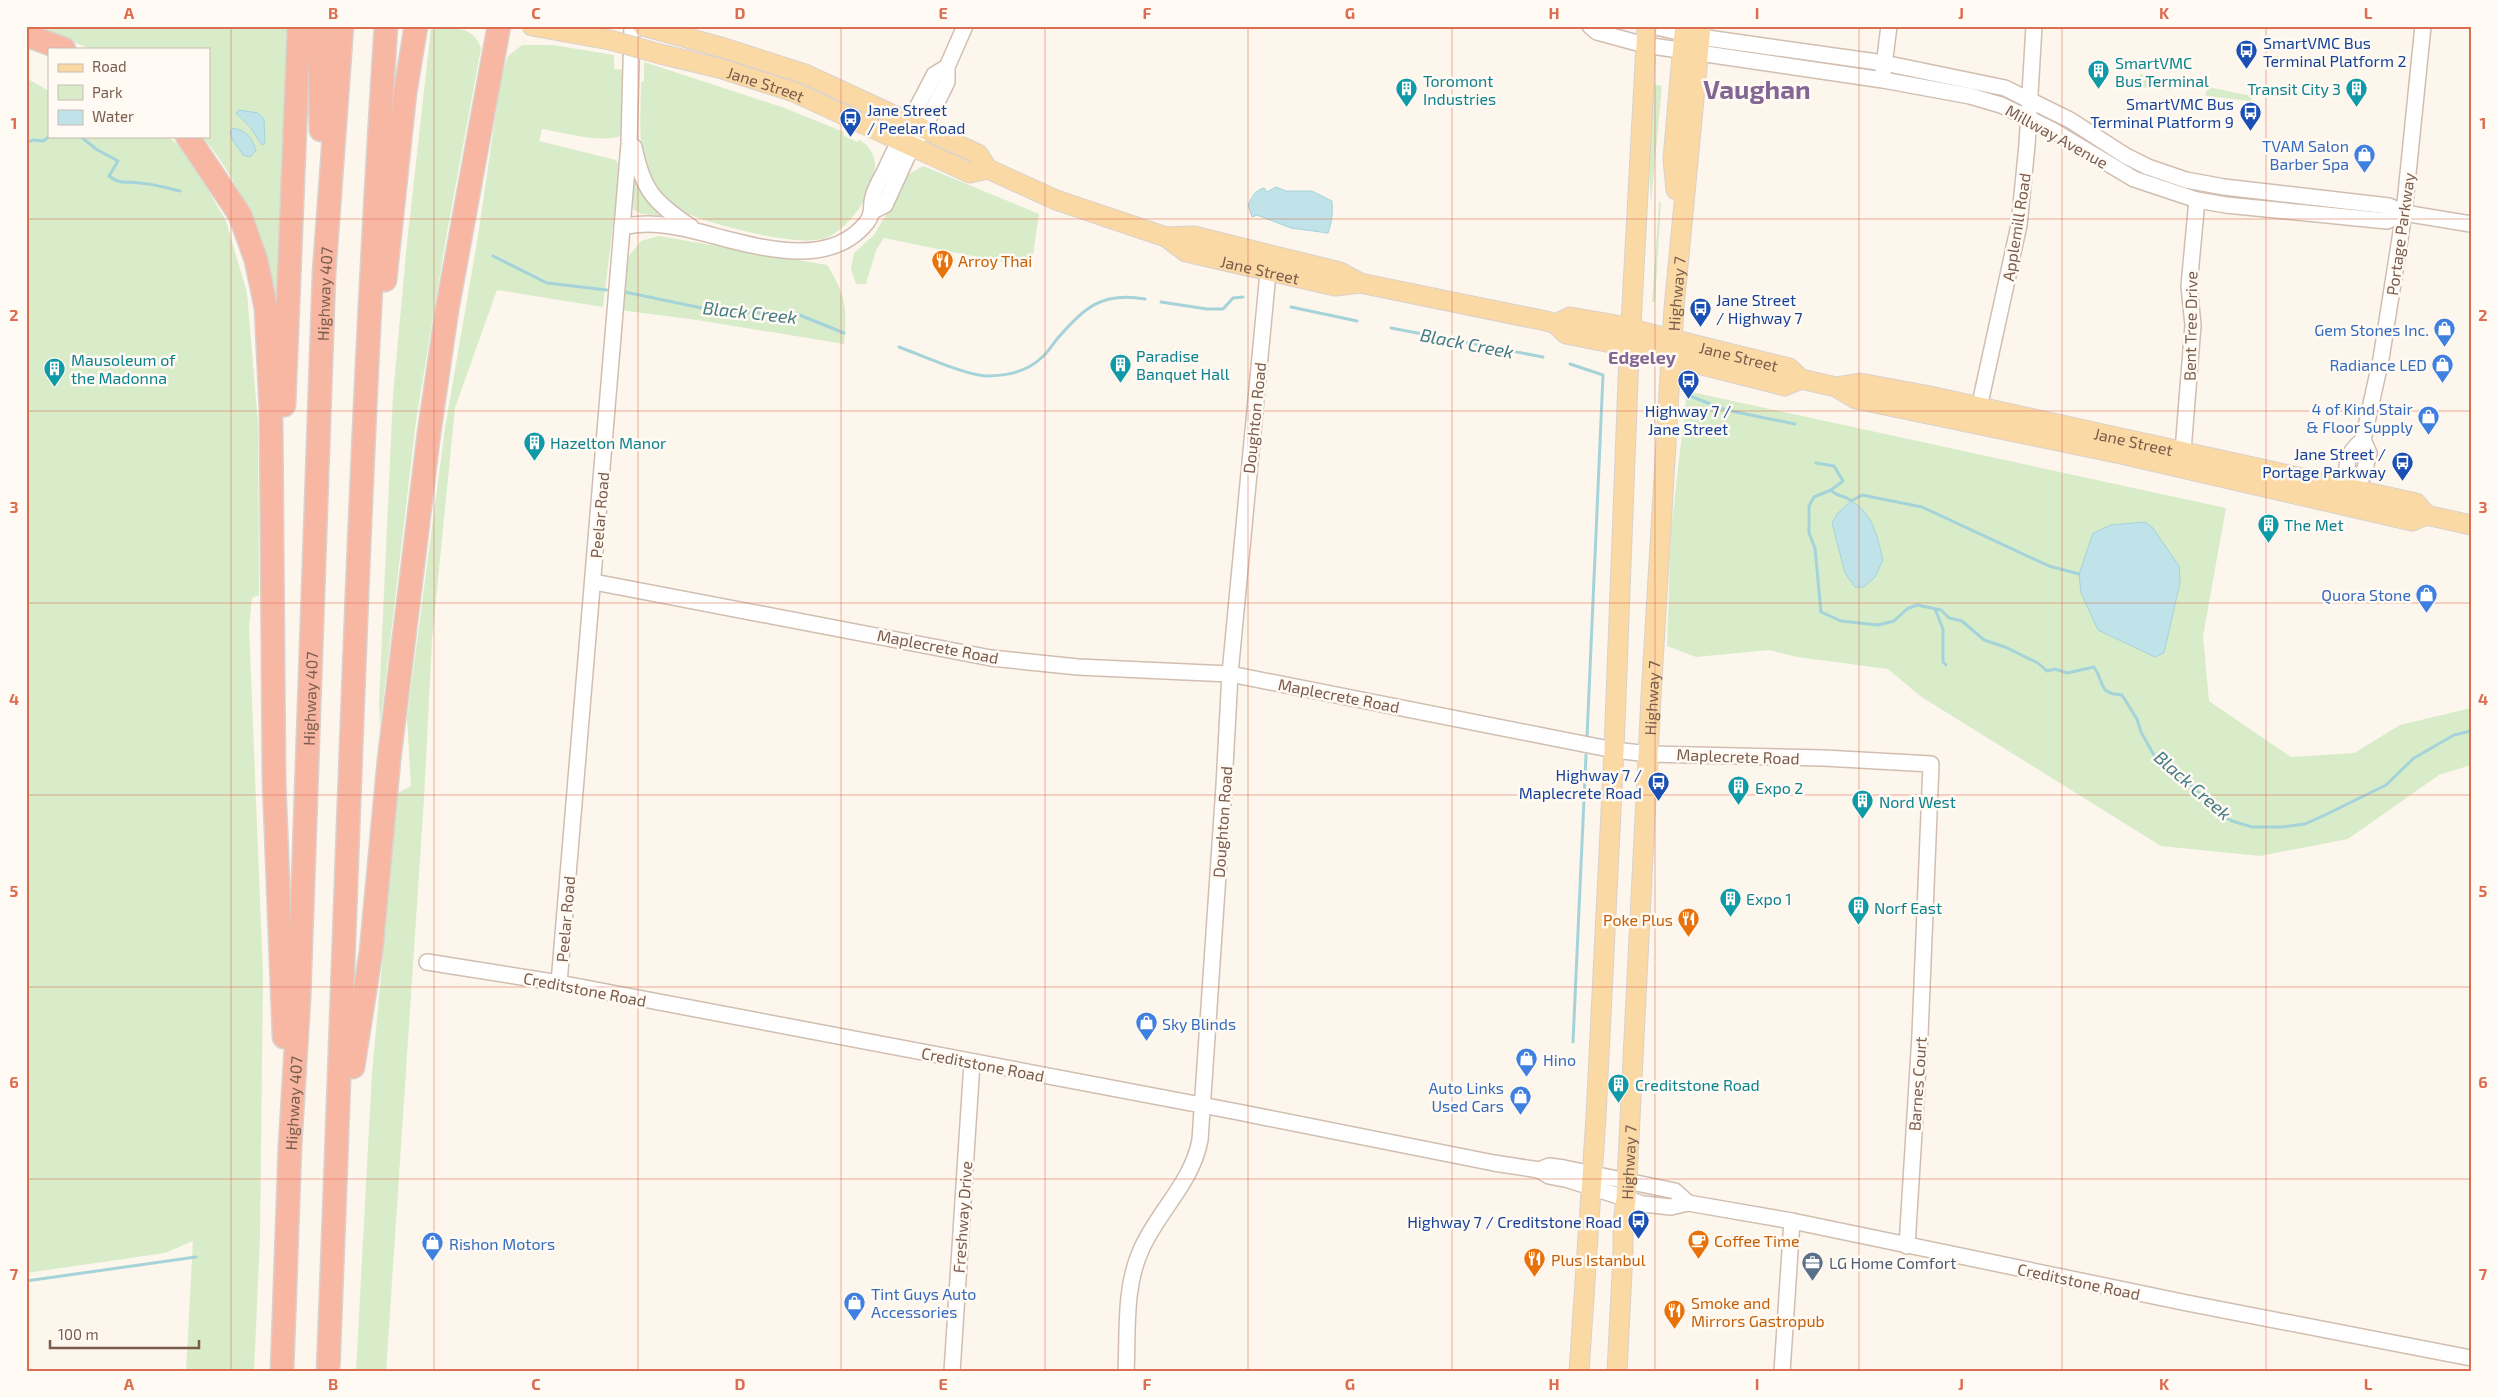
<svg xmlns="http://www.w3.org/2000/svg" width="2497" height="1398" font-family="'Exo 2',sans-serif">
  <rect width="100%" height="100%" fill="#fdf6ec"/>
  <g fill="#d8ecc9">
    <path d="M137 26 145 29 179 28 180 26H287L285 155 278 303H275C260 244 244 182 201 136H209V49H90L53 33 26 27Z"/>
    <path d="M431 28C453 29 473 24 481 48L446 238 416 421 380 727 379 702 393 395 407 243Z"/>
    <path d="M522 45H553L614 55V69L624 70V135C601 144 567 133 542 129L539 141 616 160 620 168 603 307 497 290 455 408 432 640 424 799 386 1372H356L372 1073 398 793 411 786 407 718 445 428 478 236 501 77 508 56Z"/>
    <path d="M644 62 782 107 844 132 843 135 857 142 859 140C899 160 855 227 826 238 799 249 686 220 663 201 658 197 652 189 649 183 637 162 641 107 641 82L644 81Z"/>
    <polygon points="2141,74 2170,79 2172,82 2171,90 2138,87 2139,76"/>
    <polygon points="26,78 49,91 49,136 168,136 186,152 226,221 247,293 258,424 259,595 252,598 249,626 263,974 260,1238 254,1372 186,1372 193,1241 165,1253 26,1273"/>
    <polygon points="1651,84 1662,86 1651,203 1649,170"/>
    <polygon points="2208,87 2252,96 2252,99 2250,101 2207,96 2205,95"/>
    <polygon points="923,166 1039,214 1031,268 884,238 876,250 866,284 856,284 851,269 854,253 874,235 887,213 906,172 909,174"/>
    <polygon points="634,176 665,216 642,214 634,210 631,201"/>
    <polygon points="1659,202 1661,202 1655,302 1652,302"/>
    <path d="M659 236 827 265C847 296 847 309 844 344L697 320 620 310 627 258 641 241Z"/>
    <polygon points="1687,391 2226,508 2203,636 2209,701 2291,757 2354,753 2400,725 2471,708 2471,765 2439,775 2348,839 2260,856 2161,846 1920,696 1888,669 1797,657 1769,650 1696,657 1667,646 1671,529"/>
  </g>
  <g fill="#bfe3e8" stroke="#a5d3da">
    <polygon points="239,110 258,113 264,119 265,143 262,145 250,127 236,113"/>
    <path d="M233 128C247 131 252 137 256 151L250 157 243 155 232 139 230 132Z"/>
    <path d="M1276 187 1286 191H1312L1332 201C1333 211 1332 222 1328 233L1291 228 1257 215 1252 217 1248 205C1252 197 1255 190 1264 188L1267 192Z"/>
    <path d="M1851 501C1873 513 1877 536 1883 560L1875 577 1864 587H1855L1845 573 1832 523 1838 513Z"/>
    <polygon points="2145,522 2153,528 2179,566 2180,583 2164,653 2155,657 2098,630 2081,593 2079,574 2093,533 2111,525"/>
  </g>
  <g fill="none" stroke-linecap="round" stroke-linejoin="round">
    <g stroke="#a5d3da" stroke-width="3">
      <path d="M80 136 96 149 118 161 109 176C120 185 127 181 140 183 153 184 167 188 180 191"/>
      <polyline points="26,142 34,140 43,141 49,137 63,136"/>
      <polyline points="493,256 547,283 607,290"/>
      <polyline points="625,292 716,311 797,314 844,333"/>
      <polyline points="1161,302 1207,309 1223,309 1233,298 1243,297"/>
      <polyline points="1291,307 1357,321"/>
      <polyline points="1391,328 1543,357"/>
      <path d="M899 347C921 355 965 375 986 376 1005 376 1026 372 1040 359 1047 354 1052 345 1057 339 1084 308 1102 291 1145 299"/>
      <polyline points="1570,364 1603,375 1587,737"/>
      <polyline points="1690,396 1726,410 1795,424"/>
      <path d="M1816 463 1834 466 1843 481 1831 490 1814 497 1809 506V533L1815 548 1821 612 1841 621 1878 625 1894 621 1907 609 1917 605 1941 610 1949 618 1962 621 1984 640 2005 647 2038 663 2047 671 2055 669 2067 673 2094 667C2106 685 2097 693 2122 695L2137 719 2141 732 2155 757 2168 770 2191 785 2220 814 2232 821 2252 827H2282L2305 824 2325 815 2386 785 2414 758 2454 735 2471 731"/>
      <path d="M1832 491C1837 497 1845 495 1851 501L1862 495 1922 507 2049 566 2079 574"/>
      <polyline points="1935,609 1943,629 1943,662 1946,665"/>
      <polyline points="1573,1042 1586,755"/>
      <polyline points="26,1281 196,1257"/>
    </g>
    <defs>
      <g id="minor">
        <polyline points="1590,26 1597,32 1645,45 1883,80 1970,96 2001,105 2052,130 2134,179 2197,200 2226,205 2387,221 2404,213"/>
        <polyline points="1652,26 1700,37 1884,63 2005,88 2070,120 2126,156 2148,167 2186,180 2224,187 2389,206 2404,213 2471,224"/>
        <polyline points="1883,73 1889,26"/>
        <path d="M634 147C643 191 654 202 691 227"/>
        <polyline points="873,211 885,205 906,159 931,114 947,82 947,67 965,26"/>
        <path d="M622 227C656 219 689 229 722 238 769 250 833 266 867 222 874 213 870 206 873 197 875 189 880 180 884 173 899 139 918 107 934 75L947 67"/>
        <polyline points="1977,417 2019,225 2027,145 2034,26"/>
        <polyline points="2183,451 2193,325 2189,286 2197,200"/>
        <path d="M2351 488C2344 467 2345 454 2363 440"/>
        <polyline points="2349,498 2351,488 2363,476 2369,453 2363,440 2381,359 2404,213 2423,26"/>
        <polyline points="594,582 991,658 1078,667 1230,674 1614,750 1649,754 1824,758 1931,764 1920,1035 1907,1246"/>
        <polyline points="427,962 559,983 1238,1112 1494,1163 1539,1170 1549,1176 1569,1180 1643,1204 1671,1207 1688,1203 1792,1221 2187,1303 2471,1358"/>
        <polyline points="559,983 629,144 632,26"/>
        <polyline points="1539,1170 1549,1166 1564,1168 1675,1191 1688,1203"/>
        <polyline points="952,1372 972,1062"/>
        <path d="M1126 1372C1128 1332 1124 1287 1141 1250 1158 1211 1192 1183 1200 1140L1224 786 1230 674 1269 262"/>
        <polyline points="1782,1372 1792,1221"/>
      </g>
      <g id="major">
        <polyline points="532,26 610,40"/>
        <polyline points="643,26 724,48 805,74 978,154 988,169 1056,200 1157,234 1166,237 1194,236 1340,272 1360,283 1546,321 1556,324 1566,334 1631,347 1785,386 1801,379"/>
        <path id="s1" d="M660 54 719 68 794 92 970 173 988 169"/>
        <polyline points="1676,190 1673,159 1684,33"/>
        <path id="s2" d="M1166 237 1186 252 1335 286 1360 283"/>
        <path id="s3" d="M1556 324 1570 317 1611 324 1789 368 1801 379 1836 387 1856 399 2121 454 2412 521 2426 515 2471 525"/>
        <path id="s4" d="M1836 387 1860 383 1930 396 2416 503 2426 515"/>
        <polyline points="1579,1372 1596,1117 1614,750 1628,380 1647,26"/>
        <path id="s5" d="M1617 1372 1623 1254V1224L1626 1199 1651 697 1674 308 1701 26"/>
      </g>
      <g id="highway">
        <polyline points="319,26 321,130"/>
        <polyline points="26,35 64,49"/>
        <polyline points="187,136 240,215 256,260 266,308 271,410 274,780 284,1037"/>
        <polyline points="385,280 405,93 416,26"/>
        <polyline points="284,405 299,26"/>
        <polyline points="353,1067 371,952 389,760 429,433 447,310 499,26"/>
        <path id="s6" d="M282 1372 290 1146 299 998 324 274 342 26"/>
        <path d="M328 1372C346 923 357 474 386 26"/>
      </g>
    </defs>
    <use href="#minor" stroke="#d1beb0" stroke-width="18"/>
    <use href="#major" stroke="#dad1cd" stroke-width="21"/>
    <use href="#highway" stroke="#dad1cd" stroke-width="25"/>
    <use href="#minor" stroke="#fff" stroke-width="15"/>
    <use href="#major" stroke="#fbd9a5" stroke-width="19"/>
    <use href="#highway" stroke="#f7b7a3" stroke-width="22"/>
    <defs>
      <polyline id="major-bridge" points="610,40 660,54"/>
    </defs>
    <use href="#major-bridge" stroke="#dad1cd" stroke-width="21" stroke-linecap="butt"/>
    <use href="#major-bridge" stroke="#fbd9a5" stroke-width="19"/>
  </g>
  <path fill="none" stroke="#dc6d51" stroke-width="1" stroke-opacity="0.55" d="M231 26V1372M434 26V1372M638 26V1372M841 26V1372M1045 26V1372M1248 26V1372M1452 26V1372M1655 26V1372M1859 26V1372M2062 26V1372M2266 26V1372M26 219H2471M26 411H2471M26 603H2471M26 795H2471M26 987H2471M26 1179H2471"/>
  <defs>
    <symbol id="bus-pin" viewBox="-11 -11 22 30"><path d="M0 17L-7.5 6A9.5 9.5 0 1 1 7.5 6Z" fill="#1a4fb4" stroke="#fffaf3"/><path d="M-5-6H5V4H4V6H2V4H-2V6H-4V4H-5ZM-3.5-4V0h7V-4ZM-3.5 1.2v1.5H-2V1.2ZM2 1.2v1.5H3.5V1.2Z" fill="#fff"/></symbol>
    <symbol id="building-pin" viewBox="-11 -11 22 30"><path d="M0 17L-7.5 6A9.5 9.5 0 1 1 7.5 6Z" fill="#0f9aa8" stroke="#fffaf3"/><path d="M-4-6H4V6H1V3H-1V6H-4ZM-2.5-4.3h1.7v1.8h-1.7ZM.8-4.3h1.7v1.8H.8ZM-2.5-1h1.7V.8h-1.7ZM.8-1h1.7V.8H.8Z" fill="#fff"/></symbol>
    <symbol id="shop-pin" viewBox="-11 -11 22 30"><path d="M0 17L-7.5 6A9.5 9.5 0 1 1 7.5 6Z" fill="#3f7fe0" stroke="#fffaf3"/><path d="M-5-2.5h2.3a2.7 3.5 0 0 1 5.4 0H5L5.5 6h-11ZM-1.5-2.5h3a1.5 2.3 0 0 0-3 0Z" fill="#fff"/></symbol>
    <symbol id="restaurant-pin" viewBox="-11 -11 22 30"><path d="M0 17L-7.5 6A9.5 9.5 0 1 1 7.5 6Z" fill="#e8710a" stroke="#fffaf3"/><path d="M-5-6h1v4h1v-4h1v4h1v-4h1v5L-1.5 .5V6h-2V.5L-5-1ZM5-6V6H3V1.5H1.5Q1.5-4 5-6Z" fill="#fff"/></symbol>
    <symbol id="cafe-pin" viewBox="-11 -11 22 30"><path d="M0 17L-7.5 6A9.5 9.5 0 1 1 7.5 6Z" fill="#e8710a" stroke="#fffaf3"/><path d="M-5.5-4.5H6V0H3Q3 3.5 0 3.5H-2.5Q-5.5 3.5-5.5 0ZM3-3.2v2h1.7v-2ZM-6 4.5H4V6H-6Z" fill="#fff"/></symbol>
    <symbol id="office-pin" viewBox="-11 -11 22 30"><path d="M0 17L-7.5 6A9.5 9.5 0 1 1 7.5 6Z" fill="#5c6f8a" stroke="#fffaf3"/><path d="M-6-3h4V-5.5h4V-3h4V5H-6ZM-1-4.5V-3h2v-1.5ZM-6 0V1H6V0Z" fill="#fff"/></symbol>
  </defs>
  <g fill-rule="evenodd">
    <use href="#bus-pin" x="2234" y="38" width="25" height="34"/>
    <use href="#building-pin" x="2086" y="58" width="25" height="34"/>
    <use href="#building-pin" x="2344" y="76" width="25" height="34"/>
    <use href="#building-pin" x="1394" y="76" width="25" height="34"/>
    <use href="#bus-pin" x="2238" y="100" width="25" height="34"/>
    <use href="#bus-pin" x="838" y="106" width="25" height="34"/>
    <use href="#shop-pin" x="2352" y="142" width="25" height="34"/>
    <use href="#restaurant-pin" x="930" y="248" width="25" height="34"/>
    <use href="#bus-pin" x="1688" y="296" width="25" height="34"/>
    <use href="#shop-pin" x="2432" y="316" width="25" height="34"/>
    <use href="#building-pin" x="1108" y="352" width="25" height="34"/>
    <use href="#shop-pin" x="2430" y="352" width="25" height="34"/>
    <use href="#building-pin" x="42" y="356" width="25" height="34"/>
    <use href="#bus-pin" x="1676" y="368" width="25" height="34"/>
    <use href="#shop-pin" x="2416" y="404" width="25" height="34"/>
    <use href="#building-pin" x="522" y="430" width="25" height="34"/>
    <use href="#bus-pin" x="2390" y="450" width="25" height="34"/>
    <use href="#building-pin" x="2256" y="512" width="25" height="34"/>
    <use href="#shop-pin" x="2414" y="582" width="25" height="34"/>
    <use href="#bus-pin" x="1646" y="770" width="25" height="34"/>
    <use href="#building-pin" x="1726" y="774" width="25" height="34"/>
    <use href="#building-pin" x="1850" y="788" width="25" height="34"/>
    <use href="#building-pin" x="1718" y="886" width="25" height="34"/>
    <use href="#building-pin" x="1846" y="894" width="25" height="34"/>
    <use href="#restaurant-pin" x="1676" y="906" width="25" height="34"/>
    <use href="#shop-pin" x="1134" y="1010" width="25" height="34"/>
    <use href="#shop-pin" x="1514" y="1046" width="25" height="34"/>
    <use href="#building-pin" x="1606" y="1072" width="25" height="34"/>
    <use href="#shop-pin" x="1508" y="1084" width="25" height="34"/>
    <use href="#bus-pin" x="1626" y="1208" width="25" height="34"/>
    <use href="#cafe-pin" x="1686" y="1228" width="25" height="34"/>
    <use href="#shop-pin" x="420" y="1230" width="25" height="34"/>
    <use href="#restaurant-pin" x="1522" y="1246" width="25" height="34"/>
    <use href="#office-pin" x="1800" y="1250" width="25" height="34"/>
    <use href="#shop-pin" x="842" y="1290" width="25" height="34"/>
    <use href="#restaurant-pin" x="1662" y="1298" width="25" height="34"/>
  </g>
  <g text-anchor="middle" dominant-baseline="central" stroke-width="5" stroke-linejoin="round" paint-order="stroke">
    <g font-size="16" fill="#164399" stroke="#fffaf3" text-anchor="end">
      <text x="2263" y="42" text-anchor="start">SmartVMC Bus<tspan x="2263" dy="18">Terminal Platform 2</tspan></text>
      <text x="2234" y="103">SmartVMC Bus<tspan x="2234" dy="18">Terminal Platform 9</tspan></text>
      <text x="867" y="109" text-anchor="start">Jane Street<tspan x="867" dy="18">/ Peelar Road</tspan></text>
      <text x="1716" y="299" text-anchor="start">Jane Street<tspan x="1716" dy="18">/ Highway 7</tspan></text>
      <text x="1688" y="410" text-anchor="middle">Highway 7 /<tspan x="1688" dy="18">Jane Street</tspan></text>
      <text x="2386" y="453">Jane Street /<tspan x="2386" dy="18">Portage Parkway</tspan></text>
      <text x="1642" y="774">Highway 7 /<tspan x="1642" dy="18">Maplecrete Road</tspan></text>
      <text x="1622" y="1221">Highway 7 / Creditstone Road</text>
    </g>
    <g font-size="16" fill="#0d838f" stroke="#fffaf3" text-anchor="start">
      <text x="2115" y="62">SmartVMC<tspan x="2115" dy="18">Bus Terminal</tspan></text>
      <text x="1423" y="80">Toromont<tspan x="1423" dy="18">Industries</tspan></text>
      <text x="2341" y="88" text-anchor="end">Transit City 3</text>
      <text x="1136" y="355">Paradise<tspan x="1136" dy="18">Banquet Hall</tspan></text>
      <text x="71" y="359">Mausoleum of<tspan x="71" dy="18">the Madonna</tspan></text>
      <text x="550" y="442">Hazelton Manor</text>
      <text x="2284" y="524">The Met</text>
      <text x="1755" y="787">Expo 2</text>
      <text x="1879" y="801">Nord West</text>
      <text x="1746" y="898">Expo 1</text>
      <text x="1874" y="907">Norf East</text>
      <text x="1635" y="1084">Creditstone Road</text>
    </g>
    <g font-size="16" fill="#7a5c4d" stroke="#fffaf3">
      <text stroke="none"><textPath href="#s1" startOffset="110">Jane Street</textPath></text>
      <text transform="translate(2057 136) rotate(29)">Millway Avenue</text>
      <text transform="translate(2016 227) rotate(-81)">Applemill Road</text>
      <text transform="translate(2400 234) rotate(-82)">Portage Parkway</text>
      <text stroke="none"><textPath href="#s2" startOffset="101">Jane Street</textPath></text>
      <text stroke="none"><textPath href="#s6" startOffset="1079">Highway 407</textPath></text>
      <text stroke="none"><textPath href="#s5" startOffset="1080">Highway 7</textPath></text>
      <text transform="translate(2190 326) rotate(-89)">Bent Tree Drive</text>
      <text stroke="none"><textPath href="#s3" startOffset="189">Jane Street</textPath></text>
      <text transform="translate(1254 418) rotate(-84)">Doughton Road</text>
      <text stroke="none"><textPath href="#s4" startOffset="304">Jane Street</textPath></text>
      <text transform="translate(599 515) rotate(-85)">Peelar Road</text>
      <text transform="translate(938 646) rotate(11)">Maplecrete Road</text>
      <text transform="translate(1339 695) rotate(11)">Maplecrete Road</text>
      <text stroke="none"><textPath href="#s6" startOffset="674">Highway 407</textPath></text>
      <text stroke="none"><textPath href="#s5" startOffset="675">Highway 7</textPath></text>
      <text transform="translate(1738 756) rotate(2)">Maplecrete Road</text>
      <text transform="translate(1222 822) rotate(-86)">Doughton Road</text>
      <text transform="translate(565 919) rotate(-85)">Peelar Road</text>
      <text transform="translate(585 989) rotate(11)">Creditstone Road</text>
      <text transform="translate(983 1064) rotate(11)">Creditstone Road</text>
      <text transform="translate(1917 1084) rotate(-86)">Barnes Court</text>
      <text stroke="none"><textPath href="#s6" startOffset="269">Highway 407</textPath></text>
      <text stroke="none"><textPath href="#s5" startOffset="210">Highway 7</textPath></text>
      <text transform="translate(962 1217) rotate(-86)">Freshway Drive</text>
      <text transform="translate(2079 1281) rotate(12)">Creditstone Road</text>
    </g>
    <g font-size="16" fill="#366cbe" stroke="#fffaf3" text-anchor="end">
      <text x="2349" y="145">TVAM Salon<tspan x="2349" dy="18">Barber Spa</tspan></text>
      <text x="2429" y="329">Gem Stones Inc.</text>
      <text x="2427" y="364">Radiance LED</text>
      <text x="2413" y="408">4 of Kind Stair<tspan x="2413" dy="18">&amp; Floor Supply</tspan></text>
      <text x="2411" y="594">Quora Stone</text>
      <text x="1162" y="1023" text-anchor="start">Sky Blinds</text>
      <text x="1543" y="1059" text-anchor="start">Hino</text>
      <text x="1504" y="1087">Auto Links<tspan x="1504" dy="18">Used Cars</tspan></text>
      <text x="449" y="1243" text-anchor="start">Rishon Motors</text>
      <text x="871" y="1293" text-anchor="start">Tint Guys Auto<tspan x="871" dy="18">Accessories</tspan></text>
    </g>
    <g font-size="16" fill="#c56008" stroke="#fffaf3" text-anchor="start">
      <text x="958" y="260">Arroy Thai</text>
      <text x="1673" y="919" text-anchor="end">Poke Plus</text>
      <text x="1714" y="1240">Coffee Time</text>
      <text x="1551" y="1259">Plus Istanbul</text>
      <text x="1691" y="1302">Smoke and<tspan x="1691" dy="18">Mirrors Gastropub</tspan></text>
    </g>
    <g font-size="16" fill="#4e5e75" stroke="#fffaf3" text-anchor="start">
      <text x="1829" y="1262">LG Home Comfort</text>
    </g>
    <g font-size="18" font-style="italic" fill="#437c86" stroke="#fffaf3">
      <text transform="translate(750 312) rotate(6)">Black Creek</text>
      <text transform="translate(1467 343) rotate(11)">Black Creek</text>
      <text transform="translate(2193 785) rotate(41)">Black Creek</text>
    </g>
    <g font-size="18" font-weight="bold" fill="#846695" stroke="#fffaf3">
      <text x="1642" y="357">Edgeley</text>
    </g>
    <g font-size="26" font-weight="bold" fill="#846695" stroke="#fffaf3">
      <text x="1757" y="88">Vaughan</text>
    </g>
  </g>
  <rect width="2497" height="1398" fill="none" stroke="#fffaf3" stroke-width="55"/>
  <rect x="48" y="48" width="162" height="90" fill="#fffaf3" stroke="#cabbb1"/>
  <rect x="58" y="64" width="25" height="8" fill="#fbd9a5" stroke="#cabbb1"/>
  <text x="92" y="72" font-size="15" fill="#7a5c4d">Road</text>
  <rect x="58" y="85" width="25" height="15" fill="#d8ecc9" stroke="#cabbb1"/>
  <text x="92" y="98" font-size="15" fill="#7a5c4d">Park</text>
  <rect x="58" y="110" width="25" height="15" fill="#bfe3e8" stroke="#cabbb1"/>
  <text x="92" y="122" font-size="15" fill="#7a5c4d">Water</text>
  <path d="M50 1340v8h149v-8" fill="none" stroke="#7a5c4d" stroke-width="2.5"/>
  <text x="58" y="1340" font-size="15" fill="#7a5c4d" stroke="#fffaf3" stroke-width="4" paint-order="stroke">100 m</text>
  <rect x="28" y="28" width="2442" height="1342" fill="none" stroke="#dc6d51" stroke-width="2"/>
  <g font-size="16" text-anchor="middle" font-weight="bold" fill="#dc6d51">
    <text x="129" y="19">A</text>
    <text x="333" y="19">B</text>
    <text x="536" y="19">C</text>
    <text x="740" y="19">D</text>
    <text x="943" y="19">E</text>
    <text x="1147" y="19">F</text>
    <text x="1350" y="19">G</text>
    <text x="1554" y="19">H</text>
    <text x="1757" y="19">I</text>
    <text x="1961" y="19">J</text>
    <text x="2164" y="19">K</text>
    <text x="2368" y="19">L</text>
    <text x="14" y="129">1</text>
    <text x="2483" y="129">1</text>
    <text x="14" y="321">2</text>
    <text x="2483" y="321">2</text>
    <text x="14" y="513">3</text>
    <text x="2483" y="513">3</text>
    <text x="14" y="705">4</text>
    <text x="2483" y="705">4</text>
    <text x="14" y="897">5</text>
    <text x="2483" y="897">5</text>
    <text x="14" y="1088">6</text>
    <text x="2483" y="1088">6</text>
    <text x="14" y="1280">7</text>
    <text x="2483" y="1280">7</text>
    <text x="129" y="1390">A</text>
    <text x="333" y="1390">B</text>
    <text x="536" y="1390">C</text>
    <text x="740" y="1390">D</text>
    <text x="943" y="1390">E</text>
    <text x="1147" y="1390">F</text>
    <text x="1350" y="1390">G</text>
    <text x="1554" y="1390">H</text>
    <text x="1757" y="1390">I</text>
    <text x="1961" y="1390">J</text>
    <text x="2164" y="1390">K</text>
    <text x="2368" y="1390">L</text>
  </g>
</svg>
